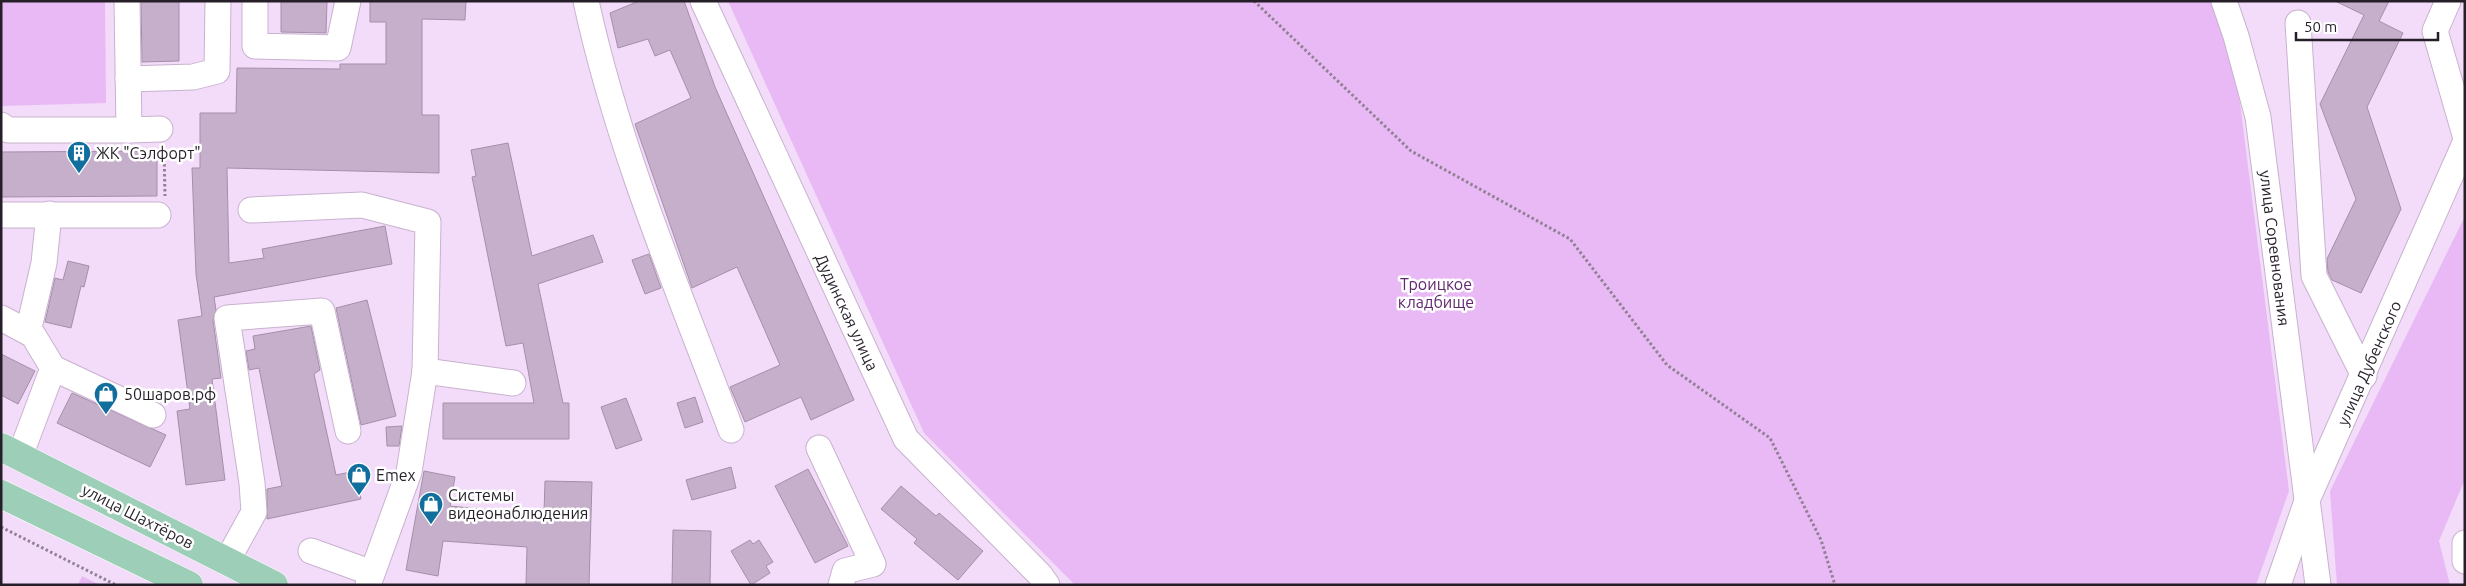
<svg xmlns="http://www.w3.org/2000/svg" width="2466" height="586" font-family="Ubuntu,sans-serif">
  <rect width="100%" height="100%" fill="#f3dcf9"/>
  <g fill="#e8b9f4">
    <polygon points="1,1 105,1 106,103 1,106"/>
    <polygon points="728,1 2211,1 2237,79 2289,491 2256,585 1075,585 924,433"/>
    <polygon points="2465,216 2465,479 2439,541 2450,585 2337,585 2330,491"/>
    <polygon points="82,576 100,585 78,585"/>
  </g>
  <g fill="#c6afcb" stroke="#a48faa">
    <polygon points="141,1 179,1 179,61 142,62"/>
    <polygon points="281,1 327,1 326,33 281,32"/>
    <polygon points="370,1 466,1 465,20 422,19 422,115 439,115 439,173 227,168 229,263 264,258 262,249 385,226 392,264 214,297 216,310 213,320 221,378 212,379 225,480 186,485 177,411 190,409 178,320 202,316 196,274 192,168 200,168 200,113 236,113 237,68 340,69 340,64 386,64 386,22 370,22"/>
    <polygon points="639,1 684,1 715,87 854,400 811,420 801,397 745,422 730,387 780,365 737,267 692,288 689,279 635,124 691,98 670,50 655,56 648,39 618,48 610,13"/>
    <polygon points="2335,1 2389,1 2379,21 2403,33 2367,107 2401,209 2361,293 2332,280 2328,272 2327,259 2356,199 2320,104 2364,15"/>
    <polygon points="508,143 532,256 593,235 603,262 538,284 563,403 569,403 569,439 443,439 443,403 534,403 523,343 506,346 472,177 476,176 471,150"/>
    <polygon points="157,151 157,196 1,197 1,152"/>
    <polygon points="649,254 661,288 645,294 632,260"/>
    <polygon points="68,261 89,266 84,287 81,286 71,328 45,322 55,278 63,280"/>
    <polygon points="367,300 396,416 361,425 336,308"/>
    <polygon points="311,326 320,370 314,374 336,475 355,471 361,499 267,519 267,489 282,486 259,368 249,370 246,351 255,349 253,336"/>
    <polygon points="1,354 35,371 18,404 1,395"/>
    <polygon points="72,393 166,435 150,467 57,423"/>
    <polygon points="695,397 703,422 685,428 677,403"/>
    <polygon points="626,398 642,440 616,449 601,407"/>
    <polygon points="402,426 399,446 387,446 386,427"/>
    <polygon points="731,467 736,488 692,500 686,480"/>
    <polygon points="808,469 848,546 815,563 775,486"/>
    <polygon points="424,471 455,477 450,506 501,511 544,513 545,481 592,482 589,585 526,585 527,547 443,541 438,576 406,570"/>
    <polygon points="901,486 936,516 939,513 983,551 958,580 914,543 917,539 881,509"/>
    <polygon points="673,530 711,531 710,585 672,585"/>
    <polygon points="750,540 753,544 759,540 773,562 766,566 770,573 751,585 731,551"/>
  </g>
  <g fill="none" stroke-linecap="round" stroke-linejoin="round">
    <defs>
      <g id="minor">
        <polyline points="255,1 255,46 338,48 348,1"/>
        <path d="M586 1C618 149 678 289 731 430"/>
        <polyline points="703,1 906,439 1040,575 1047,585"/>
        <polyline points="2224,1 2236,36 2258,117 2318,585"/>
        <polyline points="2448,1 2435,31 2465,135"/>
        <polyline points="2298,23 2314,276 2364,376"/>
        <polyline points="128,79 193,77 217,71 218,1"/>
        <polyline points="1,125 8,130 129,130 127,1"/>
        <polyline points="129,130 160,129"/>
        <polyline points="251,210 362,205 428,222 425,371 409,472 368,585"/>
        <polyline points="1,215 158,215"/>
        <polyline points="1,318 33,335 53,368 20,456"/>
        <polyline points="28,332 44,263 49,214"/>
        <polyline points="53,368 153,415"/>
        <polyline points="425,371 513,383"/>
        <polyline points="819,448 873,564 845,571 841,585"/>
        <polyline points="2465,543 2465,561"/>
        <polyline points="311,551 372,573"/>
        <polyline points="227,561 254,512 252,483 227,318 322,311 348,431"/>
        <polyline points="2278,585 2308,498 2465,143"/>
      </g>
      <g id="major">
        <polyline points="1,447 274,585"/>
        <polyline points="1,494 189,585"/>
      </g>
    </defs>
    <use href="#minor" stroke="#c8b2ce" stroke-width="27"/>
    <use href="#major" stroke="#fff" stroke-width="29"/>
    <g stroke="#8f8093" stroke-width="3" stroke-dasharray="2.5 2.5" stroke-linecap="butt">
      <polyline points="1254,1 1411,151 1570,239 1667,365 1770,438 1821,540 1835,585"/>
      <polyline points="164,149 165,196"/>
      <polyline points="1,527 116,585"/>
    </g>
    <use href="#minor" stroke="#fff" stroke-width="25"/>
    <use href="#major" stroke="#9dceb7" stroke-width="28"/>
  </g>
  <defs>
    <symbol id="building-pin" viewBox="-11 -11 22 30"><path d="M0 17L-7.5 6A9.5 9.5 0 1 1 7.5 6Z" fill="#116e9d" stroke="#fff"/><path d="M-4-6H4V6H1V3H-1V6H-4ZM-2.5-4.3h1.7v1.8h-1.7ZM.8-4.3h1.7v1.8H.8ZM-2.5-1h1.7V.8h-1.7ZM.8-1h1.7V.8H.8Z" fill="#fff"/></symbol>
    <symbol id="shop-pin" viewBox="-11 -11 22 30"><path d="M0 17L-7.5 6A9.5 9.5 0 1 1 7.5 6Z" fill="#116e9d" stroke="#fff"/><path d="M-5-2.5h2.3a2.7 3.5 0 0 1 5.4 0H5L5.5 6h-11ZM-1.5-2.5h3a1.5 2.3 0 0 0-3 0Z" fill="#fff"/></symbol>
  </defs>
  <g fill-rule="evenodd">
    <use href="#building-pin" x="65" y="139" width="28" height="38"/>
    <use href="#shop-pin" x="92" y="380" width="28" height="38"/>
    <use href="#shop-pin" x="345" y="461" width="28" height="38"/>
    <use href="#shop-pin" x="417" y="490" width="28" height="38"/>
  </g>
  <g text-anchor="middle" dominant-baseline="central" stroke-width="5" stroke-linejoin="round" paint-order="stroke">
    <g font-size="16" fill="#261e28" stroke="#fff" text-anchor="start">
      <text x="96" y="153">ЖК "Сэлфорт"</text>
      <text x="124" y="394">50шаров.рф</text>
      <text x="376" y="475">Emex</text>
      <text x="448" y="495">Системы<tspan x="448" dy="18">видеонаблюдения</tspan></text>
    </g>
    <g font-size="16" fill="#261e28" stroke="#fff">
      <text transform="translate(2275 248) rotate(83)">улица Соревнования</text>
      <text transform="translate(847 312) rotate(65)">Дудинская улица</text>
      <text transform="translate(2369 363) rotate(-66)">улица Дубенского</text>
      <text transform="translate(138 516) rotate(27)">улица Шахтёров</text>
    </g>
    <g font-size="16" fill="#60276e" stroke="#fff">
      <text x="1436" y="284">Троицкое<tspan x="1436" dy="18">кладбище</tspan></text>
    </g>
  </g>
  <rect width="2466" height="586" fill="none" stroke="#261e28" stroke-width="5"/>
  <path d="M2296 32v8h142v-8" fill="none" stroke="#261e28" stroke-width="2.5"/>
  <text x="2304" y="32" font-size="15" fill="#261e28" stroke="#ffffff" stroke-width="4" paint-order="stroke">50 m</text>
</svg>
